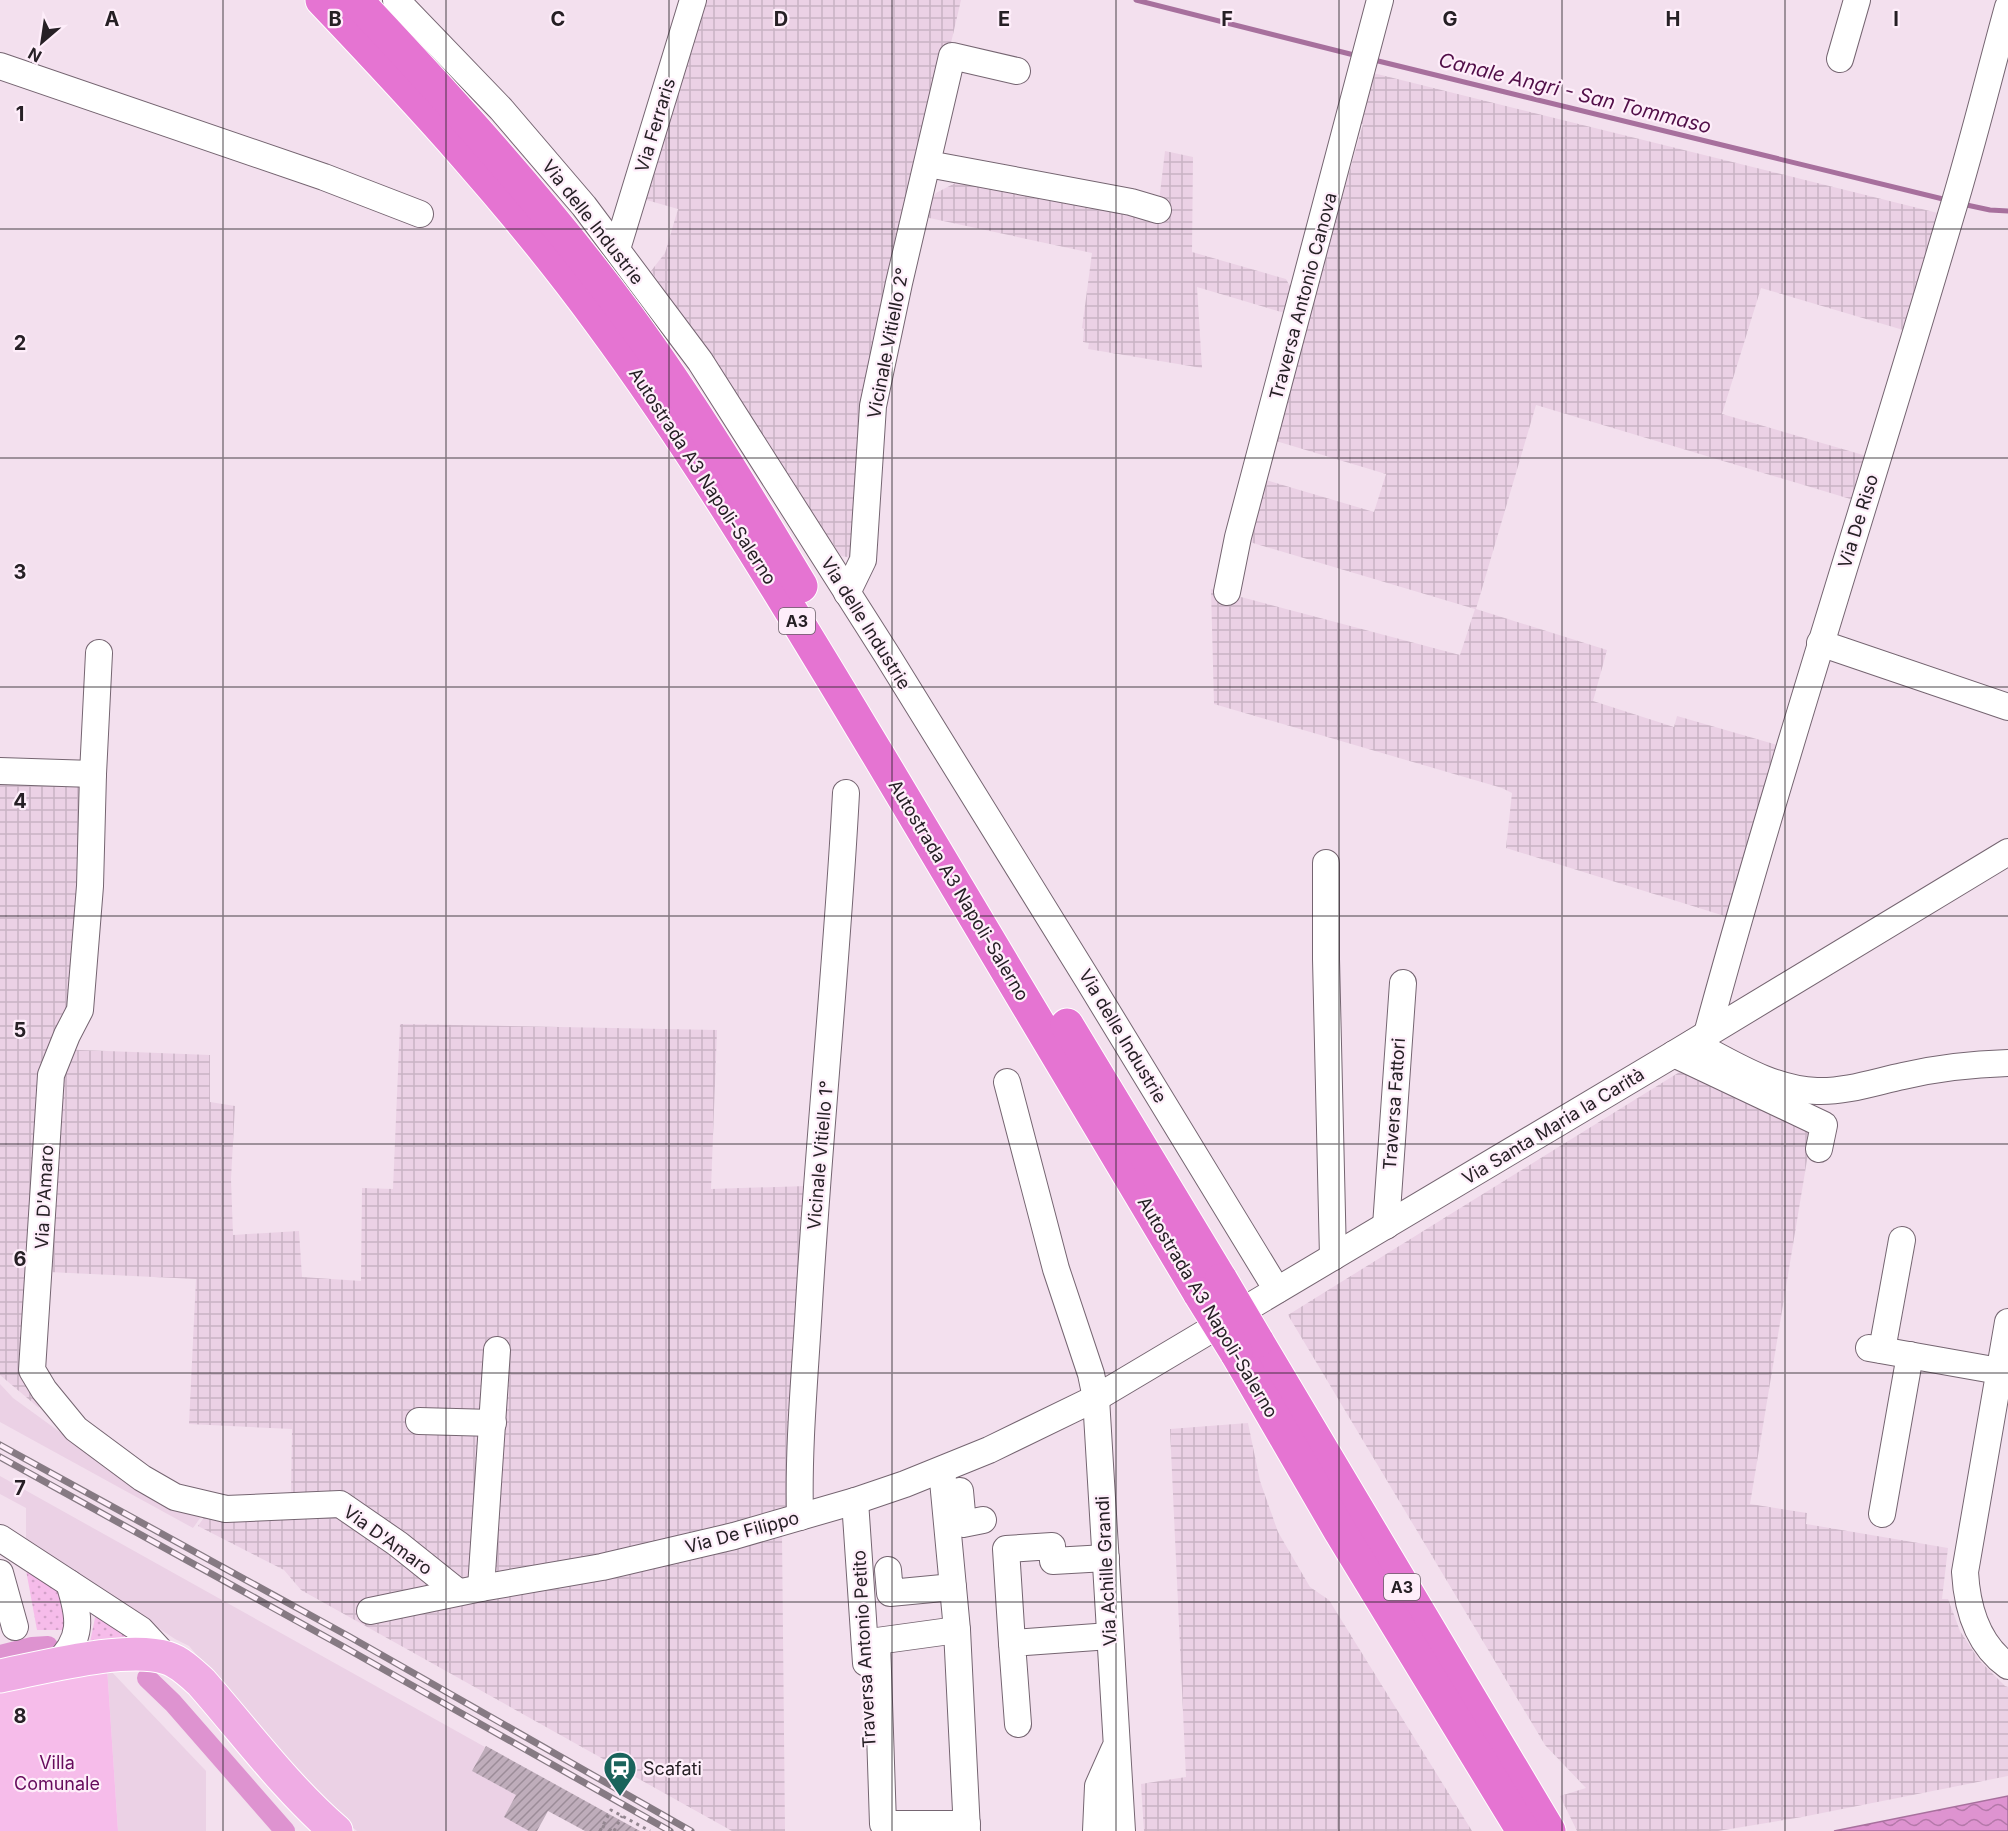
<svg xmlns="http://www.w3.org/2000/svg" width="2008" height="1831" font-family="Inter,sans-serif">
  <defs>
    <pattern id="industrial-grid" width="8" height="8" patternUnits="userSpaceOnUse" patternTransform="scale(1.5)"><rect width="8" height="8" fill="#ebd1e5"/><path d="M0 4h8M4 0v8" fill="none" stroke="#c9b3c4"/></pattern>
    <pattern id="grass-dots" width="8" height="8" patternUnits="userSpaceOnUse" patternTransform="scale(1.5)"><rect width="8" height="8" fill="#f6bcea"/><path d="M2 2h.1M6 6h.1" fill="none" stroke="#d3a1c9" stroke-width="1.8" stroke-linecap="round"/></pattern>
    <pattern id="water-waves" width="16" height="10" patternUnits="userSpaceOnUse" patternTransform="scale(1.5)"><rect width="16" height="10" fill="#de93d0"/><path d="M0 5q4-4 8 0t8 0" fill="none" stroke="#b478a9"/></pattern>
    <pattern id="building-hatch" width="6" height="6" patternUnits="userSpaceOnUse" patternTransform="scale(1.5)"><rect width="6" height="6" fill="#bfadbb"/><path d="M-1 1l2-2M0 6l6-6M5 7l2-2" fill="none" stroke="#9b8c98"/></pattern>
  </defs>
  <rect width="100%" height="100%" fill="#f3e0ee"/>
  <g fill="#ebd1e5">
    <polygon points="0,1384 13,1398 137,1488 203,1514 193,1528 0,1422"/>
    <polygon points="0,1476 485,1747 473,1771 516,1795 529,1831 357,1831 342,1819 305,1780 189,1646 175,1639 26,1540 26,1508 0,1494"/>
    <polygon points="107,1667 206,1771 206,1831 118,1831"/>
  </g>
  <g fill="url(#industrial-grid)">
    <polygon points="700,0 961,0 867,404 859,559 841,556 651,271 665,253 678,209 643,199"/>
    <polygon points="1369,72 1946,215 1910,332 1761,288 1722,414 1870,457 1857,501 1536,405 1476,609 1607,650 1593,701 1674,727 1677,716 1781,746 1731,918 1506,848 1512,793 1502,788 1214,704 1211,589 1460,655 1475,609 1243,540 1259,478 1374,512 1386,474 1269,439 1336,205 1340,205 1363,124 1356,122"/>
    <polygon points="1165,151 1193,157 1192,252 1286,279 1294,294 1288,314 1197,287 1202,368 1088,349 1089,343 1083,342 1084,329 1082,328 1092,253 920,216 936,193 961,180 1158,210"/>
    <polygon points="0,779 82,780 76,891 83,891 71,1017 55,1049 210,1055 210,1102 235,1106 231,1179 233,1235 299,1231 302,1277 361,1281 362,1188 393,1189 400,1024 717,1030 711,1189 807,1186 793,1499 782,1535 785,1831 732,1831 301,1590 284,1570 198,1526 217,1499 291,1498 292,1429 189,1424 196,1279 49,1272 39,1408 0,1375"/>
    <polygon points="1686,1068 1813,1124 1750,1504 1807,1513 1806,1524 1948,1548 1942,1599 1948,1599 1960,1631 1979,1660 2005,1686 2008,1687 2008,1776 1802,1817 1718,1831 1577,1831 1560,1796 1586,1788 1545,1745 1288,1315"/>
    <polygon points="1248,1423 1260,1481 1278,1532 1310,1587 1329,1600 1472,1831 1144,1831 1141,1784 1186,1777 1170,1429"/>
  </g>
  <g fill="url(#grass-dots)">
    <polygon points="26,1570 58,1591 63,1599 67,1630 37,1630"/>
    <polygon points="96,1613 125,1631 128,1639 89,1647"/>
  </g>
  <polygon fill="#f6bcea" points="107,1667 118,1831 0,1831 0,1687"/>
  <polygon fill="url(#water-waves)" stroke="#a7709d" stroke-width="1.5" points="2008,1796 2008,1831 1834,1831"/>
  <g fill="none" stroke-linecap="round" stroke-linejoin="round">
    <g stroke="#a7709d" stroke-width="5">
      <polyline points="1136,0 1358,56"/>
      <polyline points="1370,59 1947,200"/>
      <polyline points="1962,204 1990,210 2008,211"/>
    </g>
    <g stroke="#de93d0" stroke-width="20">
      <polyline points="0,1655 32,1647 48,1646"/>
      <polyline points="147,1678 173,1703 285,1831"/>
    </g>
  </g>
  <polygon fill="url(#building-hatch)" points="486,1746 609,1814 640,1831 585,1831 548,1811 537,1831 529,1831 504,1817 516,1795 472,1771"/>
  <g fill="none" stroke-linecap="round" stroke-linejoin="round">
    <defs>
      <g id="minor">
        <polyline points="396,0 501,109 584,206 700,361 887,655 1088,980 1277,1290"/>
        <polyline points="1840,59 1857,0"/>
        <polyline points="0,66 324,177 420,214"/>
        <polyline points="928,164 1131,202 1158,210"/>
        <polyline points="617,249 693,0"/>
        <polyline points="1227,592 1238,537 1380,0"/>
        <polyline points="847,593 863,560 873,406 899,283 952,56 1017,71"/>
        <polyline points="1820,643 2008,707"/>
        <polyline points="99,653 93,774 90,886 80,1010 67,1035 51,1075 32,1370 44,1390 76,1429 142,1478 175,1497 226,1509 340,1504 398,1544 458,1592"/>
        <polyline points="0,771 93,774"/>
        <polyline points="1326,863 1326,959 1333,1257"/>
        <path d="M1707 1034C1782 759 1871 488 1951 215 1972 146 1989 76 2008 7"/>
        <path d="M1693 1043C1730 1062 1773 1090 1817 1091 1846 1092 1875 1082 1903 1076 1937 1068 1973 1064 2008 1063"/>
        <polyline points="1674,1054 1824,1125 1819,1149"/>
        <polyline points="1007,1082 1056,1269 1091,1374 1096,1398 1122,1831"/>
        <polyline points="1386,1226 1403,983"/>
        <path d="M2008 1322 1965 1572C1967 1608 1977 1644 2008 1666"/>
        <polyline points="1869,1348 1999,1371"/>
        <polyline points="1882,1350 1902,1240"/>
        <polyline points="419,1421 493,1423"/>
        <polyline points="942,1470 957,1630 967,1831"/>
        <polyline points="960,1491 963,1524 983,1520"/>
        <polyline points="855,1501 866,1663"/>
        <polyline points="1882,1514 1910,1355"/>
        <path d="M800 1517C798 1446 805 1375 809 1304 819 1134 837 964 846 793"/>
        <polyline points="0,1538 141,1630 167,1658"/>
        <polyline points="888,1570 890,1593 953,1587"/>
        <polyline points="0,1573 15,1627"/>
        <polyline points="481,1588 497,1350"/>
        <polyline points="370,1611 481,1588 602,1567 734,1536 855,1501 905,1484 989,1450 1096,1398 1674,1054 2008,852"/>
        <polyline points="957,1630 877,1641 883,1824 967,1824"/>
        <polyline points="1012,1643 1006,1549 1052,1546 1053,1561 1106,1558"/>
        <path d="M55 1665C84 1639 80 1617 69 1583"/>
        <polyline points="1018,1724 1012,1643 1110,1636"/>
        <polyline points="1096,1831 1098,1786 1114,1750"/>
      </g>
      <path id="major" d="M0 1676C42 1668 126 1645 167 1658 180 1662 191 1673 201 1682 244 1731 287 1789 336 1831"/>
      <g id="highway">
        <path d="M322 0C420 103 516 207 600 322 701 459 789 607 877 753 985 933 1093 1113 1200 1294"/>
        <path d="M356 0C452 102 546 205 629 318 692 404 746 494 801 586"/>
        <polyline points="1067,1025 1221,1280"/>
        <polyline points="1257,1341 1549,1831"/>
        <polyline points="1236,1352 1340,1531 1523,1831"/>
      </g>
    </defs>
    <use href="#minor" stroke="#756571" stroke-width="28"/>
    <use href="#major" stroke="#fff" stroke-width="35"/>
    <use href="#highway" stroke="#fff" stroke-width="35"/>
    <g stroke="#938690" stroke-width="3" stroke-dasharray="3 4.5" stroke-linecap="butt">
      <polyline points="602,1826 612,1831"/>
      <polyline points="600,1831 611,1810 650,1831"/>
      <polyline points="614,1831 622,1816"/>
    </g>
    <use href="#minor" stroke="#fff" stroke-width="26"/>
    <use href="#major" stroke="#eface4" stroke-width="33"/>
    <use href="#highway" stroke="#e574d2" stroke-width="33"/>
    <defs>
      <g id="rail">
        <polyline points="0,1445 350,1637 691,1831"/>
        <polyline points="0,1457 344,1647 670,1831"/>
      </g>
    </defs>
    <use href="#rail" stroke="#867a83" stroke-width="7"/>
    <use href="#rail" stroke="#feeefa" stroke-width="4.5" stroke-dasharray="14" stroke-linecap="butt"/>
    <defs>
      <g id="highway-bridge">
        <polyline points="1221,1280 1257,1341"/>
        <polyline points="1200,1294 1236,1352"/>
      </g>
    </defs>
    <use href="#highway-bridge" stroke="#fff" stroke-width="35" stroke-linecap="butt"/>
    <use href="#highway-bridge" stroke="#e574d2" stroke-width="33"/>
  </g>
  <path fill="none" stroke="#262025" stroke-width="1.5" stroke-opacity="0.55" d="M223 0V1831M446 0V1831M669 0V1831M892 0V1831M1116 0V1831M1339 0V1831M1562 0V1831M1785 0V1831M0 229H2008M0 458H2008M0 687H2008M0 916H2008M0 1144H2008M0 1373H2008M0 1602H2008"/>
  <defs>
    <symbol id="station-pin" viewBox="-11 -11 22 30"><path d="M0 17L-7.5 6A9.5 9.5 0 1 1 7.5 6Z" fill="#19635b" stroke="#feeefa"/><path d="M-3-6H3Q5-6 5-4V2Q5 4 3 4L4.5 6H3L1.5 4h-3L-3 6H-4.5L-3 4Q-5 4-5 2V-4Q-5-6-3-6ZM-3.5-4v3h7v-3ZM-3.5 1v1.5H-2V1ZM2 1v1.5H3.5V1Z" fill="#fff"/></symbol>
  </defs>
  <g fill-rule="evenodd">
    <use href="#station-pin" x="601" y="1749" width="38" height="52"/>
  </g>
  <g text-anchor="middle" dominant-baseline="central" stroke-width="4.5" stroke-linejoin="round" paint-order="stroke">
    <g fill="#feeefa" stroke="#675e65" stroke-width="1.5">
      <rect x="779" y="608" width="36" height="26" rx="4.5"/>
      <rect x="1384" y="1574" width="36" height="26" rx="4.5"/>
    </g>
    <g font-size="16" font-weight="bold" fill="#262025">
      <text x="797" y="621">A3</text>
      <text x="1402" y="1587">A3</text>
    </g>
    <g font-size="18" fill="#262025" stroke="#feeefa">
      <text transform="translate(655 125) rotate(-73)">Via Ferraris</text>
      <text transform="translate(593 222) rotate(52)">Via delle Industrie</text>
      <text transform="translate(1303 296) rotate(-75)">Traversa Antonio Canova</text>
      <text transform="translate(888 343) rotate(-79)">Vicinale Vitiello 2°</text>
      <text transform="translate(703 476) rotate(57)">Autostrada A3 Napoli-Salerno</text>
      <text transform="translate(1858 521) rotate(-73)">Via De Riso</text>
      <text transform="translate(866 623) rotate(58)">Via delle Industrie</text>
      <text transform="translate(959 890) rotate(59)">Autostrada A3 Napoli-Salerno</text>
      <text transform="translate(1123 1036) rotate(59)">Via delle Industrie</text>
      <text transform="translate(1394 1104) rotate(-86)">Traversa Fattori</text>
      <text transform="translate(1553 1126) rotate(-31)">Via Santa Maria la Carità</text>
      <text transform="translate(820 1155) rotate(-85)">Vicinale Vitiello 1°</text>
      <text transform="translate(44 1197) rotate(-87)">Via D'Amaro</text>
      <text transform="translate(1208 1307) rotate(59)">Autostrada A3 Napoli-Salerno</text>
      <text transform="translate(742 1532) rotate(-15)">Via De Filippo</text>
      <text transform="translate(388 1540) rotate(36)">Via D'Amaro</text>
      <text transform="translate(1106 1571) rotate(-93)">Via Achille Grandi</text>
      <text transform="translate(864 1649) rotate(-93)">Traversa Antonio Petito</text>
    </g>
    <g font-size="18" fill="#660b5c" stroke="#feeefa">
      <text x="57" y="1762">Villa<tspan x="57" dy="21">Comunale</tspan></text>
    </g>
    <g font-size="18" fill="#262025" stroke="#feeefa" text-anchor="start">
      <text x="643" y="1768">Scafati</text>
    </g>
    <g font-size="20" font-style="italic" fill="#510e48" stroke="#feeefa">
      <text transform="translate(1575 93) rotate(14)">Canale Angri - San Tommaso</text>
    </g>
  </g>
  <g font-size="20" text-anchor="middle" font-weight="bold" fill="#262025" stroke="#feeefa" stroke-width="4.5" stroke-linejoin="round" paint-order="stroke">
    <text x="112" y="26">A</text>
    <text x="335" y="26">B</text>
    <text x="558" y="26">C</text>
    <text x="781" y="26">D</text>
    <text x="1004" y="26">E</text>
    <text x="1227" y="26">F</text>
    <text x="1450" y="26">G</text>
    <text x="1673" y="26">H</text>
    <text x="1896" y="26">I</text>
    <text x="20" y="121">1</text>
    <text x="20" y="350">2</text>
    <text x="20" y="579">3</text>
    <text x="20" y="808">4</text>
    <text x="20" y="1037">5</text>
    <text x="20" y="1266">6</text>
    <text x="20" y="1495">7</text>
    <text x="20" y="1723">8</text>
  </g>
  <g transform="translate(42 42) rotate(209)" stroke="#feeefa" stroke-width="4.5" paint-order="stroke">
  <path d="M0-4.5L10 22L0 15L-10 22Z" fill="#262025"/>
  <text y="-9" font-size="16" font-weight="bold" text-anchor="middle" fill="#262025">N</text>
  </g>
</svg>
